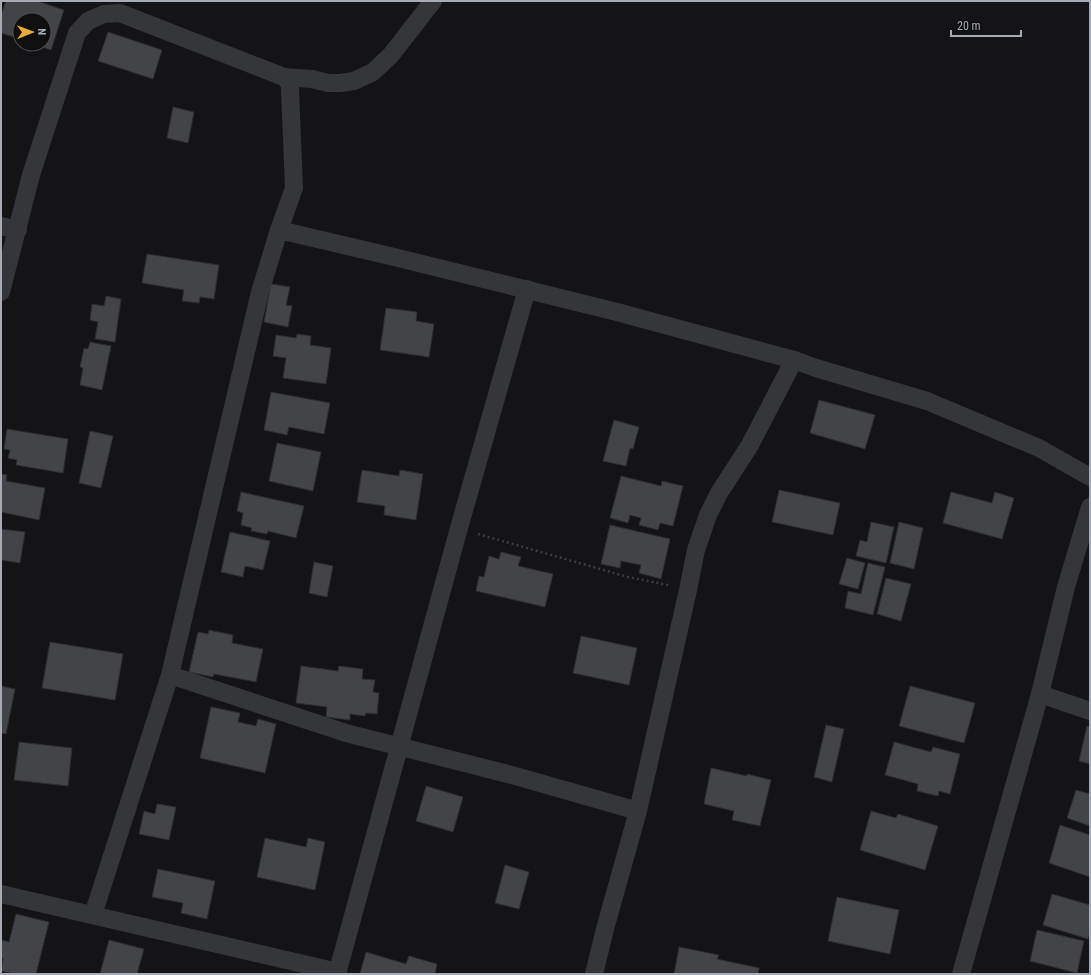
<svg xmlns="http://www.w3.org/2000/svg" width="1091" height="975" font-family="'Roboto Condensed',sans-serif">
  <rect width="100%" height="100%" fill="#141416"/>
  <g fill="#434448" stroke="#2e2e31">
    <polygon points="6,1 37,1 64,10 51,50 34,44 44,44 44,20 20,20 20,39 1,33 1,15"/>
    <polygon points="108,32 162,50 153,79 98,61"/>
    <polygon points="173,107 194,112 188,143 167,138"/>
    <polygon points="147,254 219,265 214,299 200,297 199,303 182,301 184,290 142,283"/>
    <polygon points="271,284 290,287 286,305 292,306 288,327 264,322"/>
    <polygon points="106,296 121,299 115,342 95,339 98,322 90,320 92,304 104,306"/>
    <polygon points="386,308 417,312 416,321 434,324 429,357 380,350"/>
    <polygon points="297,334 311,336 310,345 331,348 326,384 283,378 286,358 273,356 276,335 296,338"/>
    <polygon points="90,342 111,346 102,390 80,385 83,368 80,367 84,348 88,349"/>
    <polygon points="271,392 330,403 324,434 289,427 287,435 264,430"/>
    <polygon points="819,400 875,415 865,449 810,433"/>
    <polygon points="614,420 639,427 633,449 630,448 626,466 603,461"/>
    <polygon points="7,429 68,439 63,473 16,465 17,460 8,458 10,450 4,449"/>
    <polygon points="90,431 113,436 101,488 79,483"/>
    <polygon points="277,443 321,452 313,491 269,481"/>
    <polygon points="362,470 399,476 400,470 423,474 416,520 384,515 385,506 357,502"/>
    <polygon points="1,474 7,475 6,481 45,488 39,520 1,512"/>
    <polygon points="621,476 661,486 662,481 683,486 673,526 660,523 658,530 639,525 641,518 630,515 628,523 610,518"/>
    <polygon points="779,490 840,503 833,535 772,522"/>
    <polygon points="241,492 304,506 296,538 268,531 267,534 251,531 252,528 241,525 243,513 237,511"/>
    <polygon points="951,492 992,503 995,492 1014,498 1002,539 943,523"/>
    <polygon points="871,522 894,527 886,563 856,556 860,540 867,542"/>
    <polygon points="899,522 923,528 914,569 890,563"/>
    <polygon points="610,525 670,539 661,579 639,573 641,565 621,561 620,568 601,564"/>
    <polygon points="1,529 25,532 20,563 1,560"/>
    <polygon points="230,532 270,541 263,570 245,566 243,577 221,572"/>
    <polygon points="501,552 521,557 518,566 553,574 545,607 476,591 479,576 484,577 489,556 499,559"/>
    <polygon points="847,558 865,563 858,589 839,584"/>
    <polygon points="314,562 333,566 327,597 309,593"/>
    <polygon points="868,563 885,567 873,615 845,608 848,591 861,594"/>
    <polygon points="886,578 911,584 901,621 877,614"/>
    <polygon points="209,630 233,635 232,643 263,649 256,682 214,674 213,677 189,672 198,632 208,634"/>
    <polygon points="581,636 637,648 629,685 573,673"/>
    <polygon points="50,642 123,654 115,700 42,688"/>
    <polygon points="301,666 338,671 339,666 363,669 362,679 375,680 373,692 379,693 377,714 366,713 365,716 350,714 350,720 326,717 327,707 296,703"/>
    <polygon points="1,686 15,689 6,734 1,733"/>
    <polygon points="910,686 975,703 964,743 899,726"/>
    <polygon points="211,707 240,713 238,722 256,726 258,719 276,724 265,773 200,758"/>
    <polygon points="826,725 844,729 832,782 814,777"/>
    <polygon points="1087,726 1090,727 1090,764 1079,761"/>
    <polygon points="19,742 72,748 68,786 14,780"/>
    <polygon points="894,742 931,752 933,747 960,754 950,794 939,791 938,796 917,791 918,784 885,775"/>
    <polygon points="711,768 747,776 747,774 771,780 760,826 732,820 734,811 704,804"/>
    <polygon points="426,786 463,797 453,832 416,821"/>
    <polygon points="1076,790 1090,794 1090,826 1067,818"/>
    <polygon points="157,804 176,807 169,840 139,834 144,811 155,814"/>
    <polygon points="871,811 896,818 898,814 938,826 925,870 860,850"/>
    <polygon points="1060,825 1090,835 1090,877 1049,863"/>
    <polygon points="265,838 306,847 308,838 325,842 315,890 257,877"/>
    <polygon points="505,865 529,872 519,909 495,903"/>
    <polygon points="158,869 215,881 207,919 181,913 183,903 152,897"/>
    <polygon points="1052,894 1090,905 1090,933 1088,939 1043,925"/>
    <polygon points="837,897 899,910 890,954 828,941"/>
    <polygon points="16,914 49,922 36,974 14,974 1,971 3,958 1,958 1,945 2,940 9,942"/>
    <polygon points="1037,930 1084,941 1077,973 1030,961"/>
    <polygon points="109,940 144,949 137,974 100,974"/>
    <polygon points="679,947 719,955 717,959 759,968 758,974 674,974"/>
    <polygon points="366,952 406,964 409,956 437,964 435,974 360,974"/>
  </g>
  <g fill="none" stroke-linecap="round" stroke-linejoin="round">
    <polyline stroke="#3b3d41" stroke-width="2.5" stroke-dasharray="2 3" stroke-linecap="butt" points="478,534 628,577 668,585"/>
    <g stroke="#35363a" stroke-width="18">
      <polyline points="284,77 312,79 328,83 340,83 354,81 373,72 391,55 433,1"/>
      <polyline points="1,226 18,230"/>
      <polyline points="279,230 390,256 617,312 794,360 816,368 927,401 1039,448 1090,477"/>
      <polyline points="1,292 31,175 77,33 88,21 104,14 120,13 284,77 290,84 290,90 294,188 279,230 260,292 170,675 93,915"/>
      <polyline points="170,675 346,733 508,774 638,811"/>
      <polyline points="1040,694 1090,711"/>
      <polyline points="1,894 338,972"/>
      <polyline points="337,974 459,528 527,289"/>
      <polyline points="594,974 605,929 638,811 688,590 696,550 708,515 719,493 750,445 794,360"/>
      <polyline points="961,974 1040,694 1066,587 1090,507"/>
    </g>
  </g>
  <rect width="1091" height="975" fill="none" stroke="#a6abb5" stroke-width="4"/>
  <g transform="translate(32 32) rotate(89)"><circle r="19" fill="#0f0f10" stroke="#4b4d52"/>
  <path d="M0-3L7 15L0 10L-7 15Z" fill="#e9ab38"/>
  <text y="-6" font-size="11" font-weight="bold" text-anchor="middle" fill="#a6abb5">N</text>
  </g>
  <path d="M951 30v6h70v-6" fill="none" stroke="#a6abb5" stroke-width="2"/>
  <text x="957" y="30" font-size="12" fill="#a6abb5" stroke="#0f0f10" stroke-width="3" paint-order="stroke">20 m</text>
</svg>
